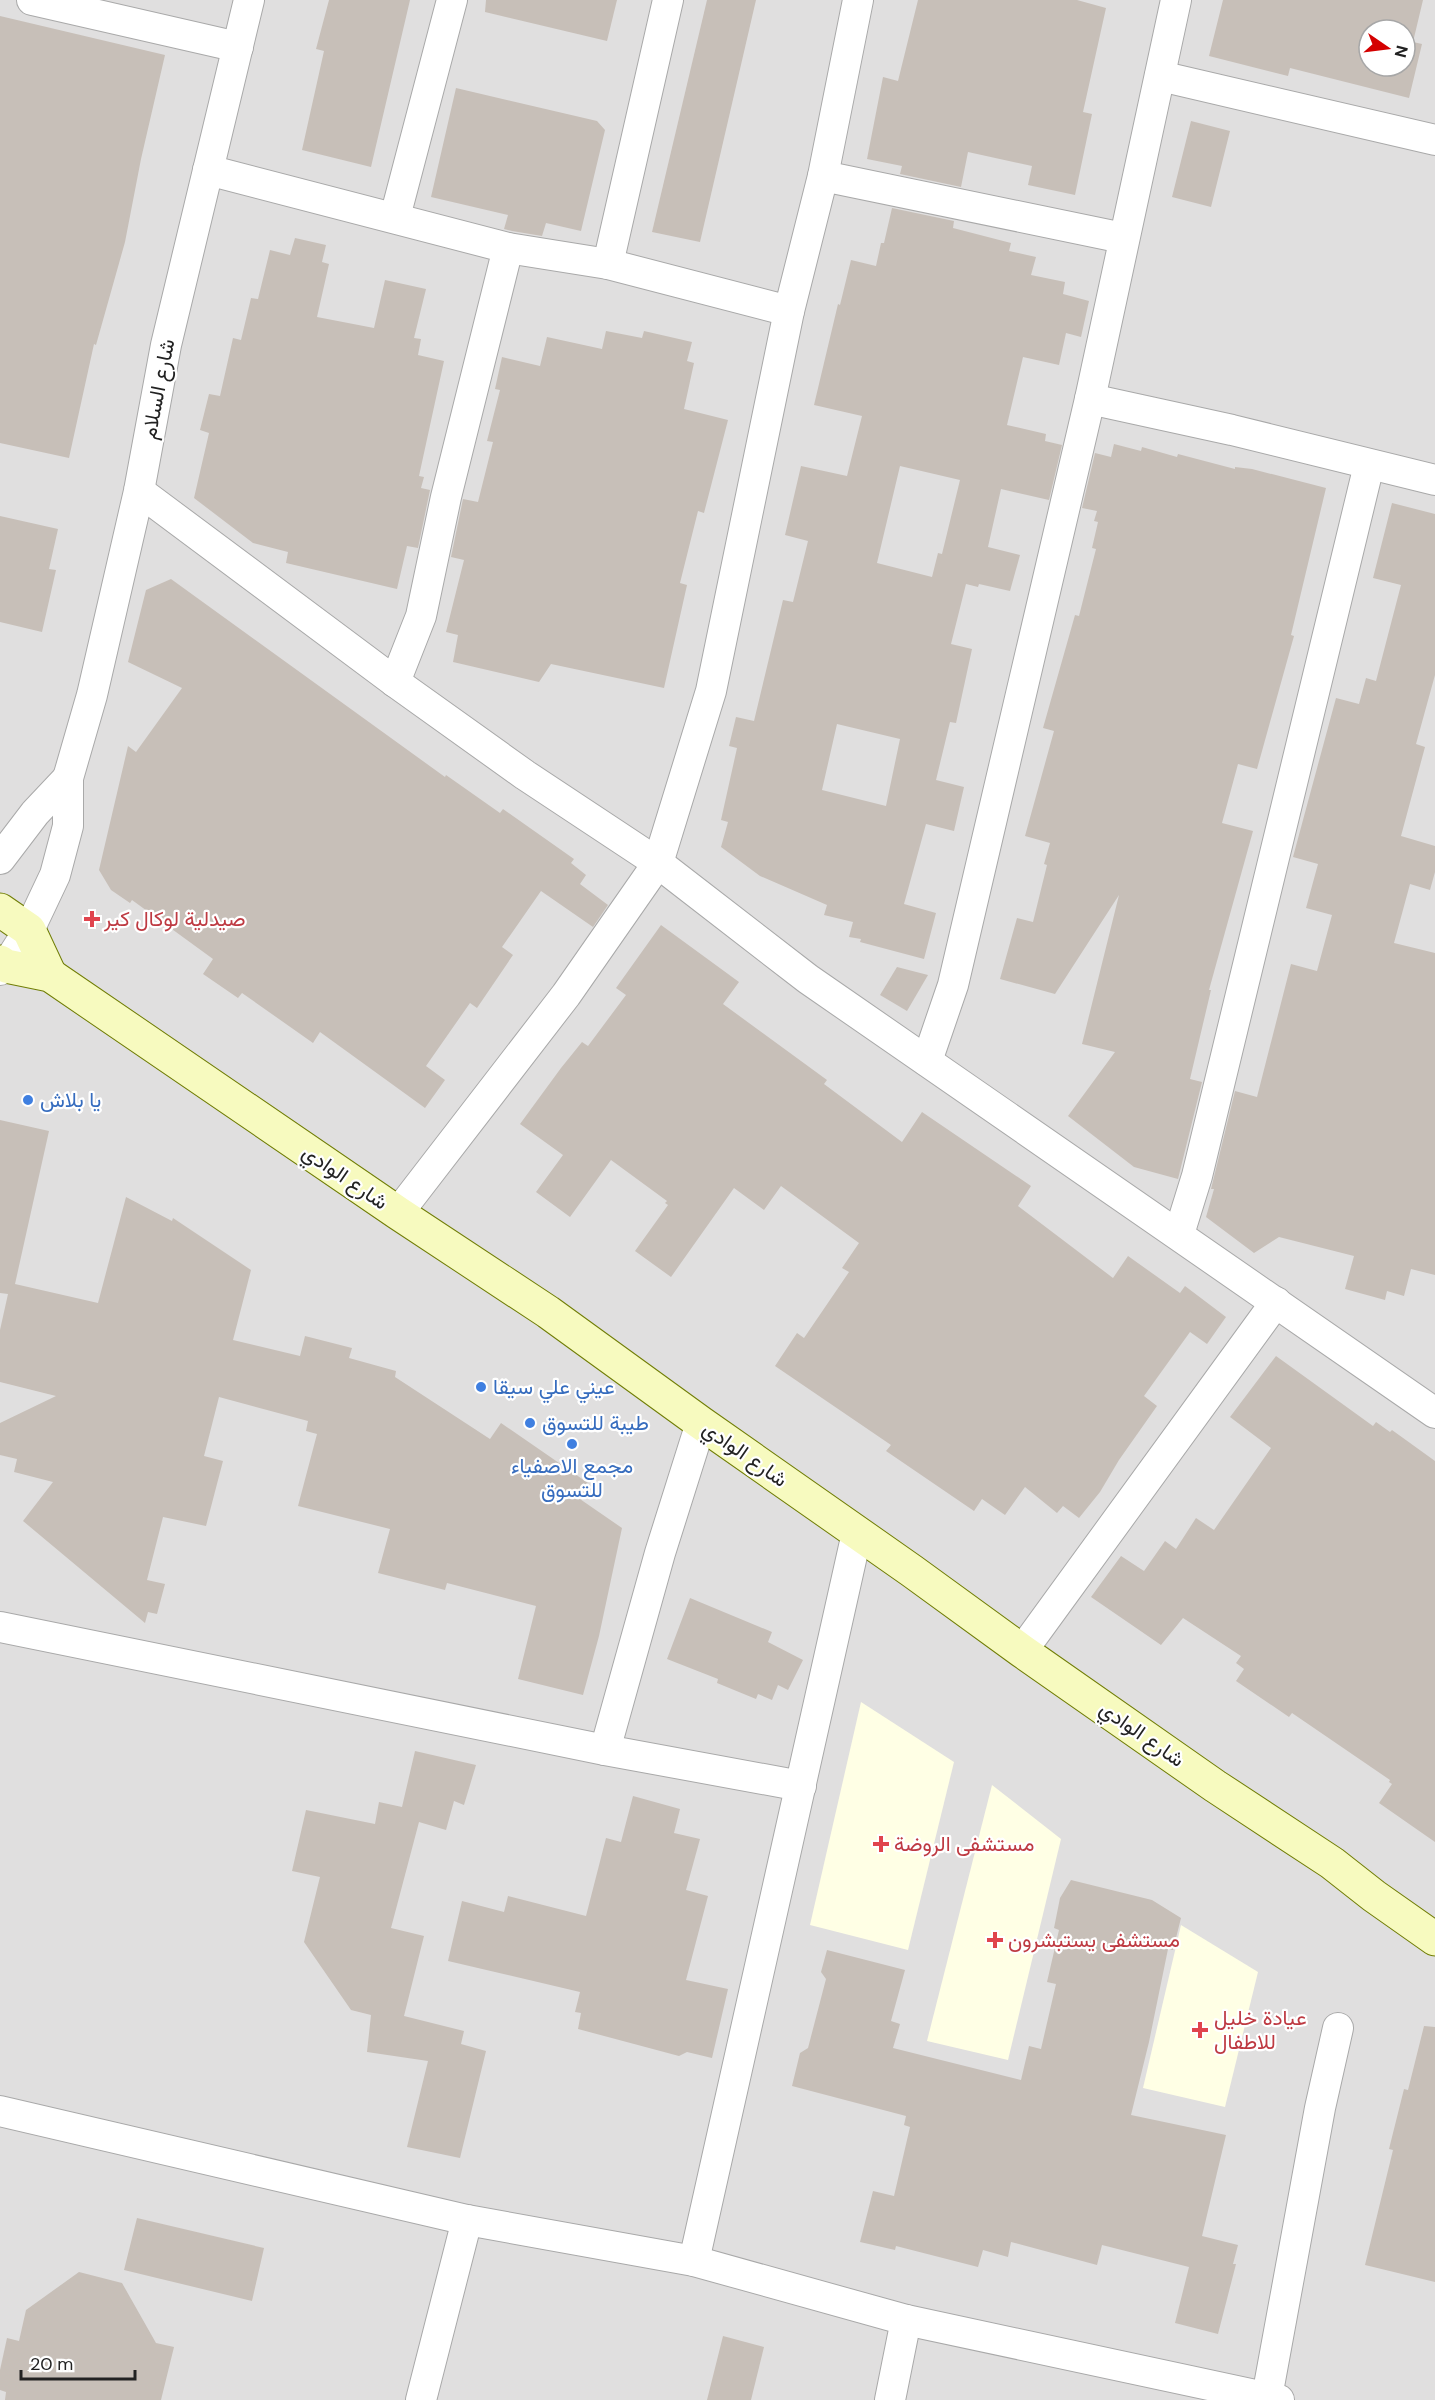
<svg xmlns="http://www.w3.org/2000/svg" width="1435" height="2400" font-family="'DM Sans',Vazirmatn,sans-serif">
  <rect width="100%" height="100%" fill="#f2efe9"/>
  <path fill="#e0dfdf" fill-rule="evenodd" d="M0 0H1435V2400H0ZM1369 30H1405V66H1369Z"/>
  <g fill="#ffffe5">
    <polygon points="861,1702 954,1762 908,1950 810,1925"/>
    <polygon points="992,1785 1061,1839 1008,2060 927,2041"/>
    <polygon points="1181,1925 1258,1972 1225,2107 1143,2088"/>
  </g>
  <g fill="#c7bfb8" fill-rule="evenodd">
    <polygon points="329,0 410,0 371,167 302,150 324,51 316,49"/>
    <polygon points="486,0 617,0 607,41 485,12"/>
    <polygon points="707,0 756,0 700,242 652,232"/>
    <polygon points="918,0 1077,0 1106,8 1083,112 1092,114 1075,195 1028,185 1032,166 968,152 961,187 900,174 902,166 867,159 883,77 898,81"/>
    <path d="M1223 0H1423L1413 42 1422 44 1409 98 1290 68 1288 76 1209 56ZM1369 30H1405V66H1369Z"/>
    <polygon points="0,16 165,55 141,159 125,242 96,345 94,344 69,458 0,443"/>
    <polygon points="456,88 597,121 605,130 581,231 546,223 542,236 512,231 504,229 508,215 431,197"/>
    <polygon points="1191,121 1230,131 1211,207 1172,197"/>
    <path d="M892 208 954 221 953 228 1011 243 1009 251 1036 257 1031 275 1065 282 1063 294 1089 301 1081 337 1066 333 1059 365 1023 357 1007 425 1046 434 1045 441 1062 445 1049 500 1001 489 988 547 1020 555 1010 591 979 584 978 587 966 584 951 644 972 649 956 723 950 722 936 780 964 787 954 831 926 824 904 904 936 913 924 959 860 942 861 939 849 937 853 922 824 915 827 905 760 876 721 847 728 822 721 820 737 748 729 746 736 717 754 721 783 600 793 602 808 541 785 535 801 466 847 476 862 416 814 405 838 304 840 305 851 260 876 266 881 243H884ZM900 466 960 480 942 554 938 553 932 577 877 563ZM837 724 900 739 886 806 822 790Z"/>
    <polygon points="295,238 326,245 322,262 329,264 317,317 374,328 385,280 426,289 414,338 421,339 418,355 444,361 419,476 424,477 421,488 430,490 418,548 407,546 397,589 286,563 288,552 253,543 194,498 209,433 200,430 209,394 220,396 233,338 241,340 251,298 258,299 270,250 290,255"/>
    <polygon points="606,331 642,338 644,331 692,342 687,361 694,363 684,409 728,420 704,513 698,511 680,583 687,585 664,688 551,664 539,682 453,662 458,635 446,632 464,560 451,557 463,499 478,502 493,442 487,441 500,390 495,389 502,357 540,366 547,337 602,349"/>
    <polygon points="1114,444 1141,451 1142,447 1177,457 1178,454 1235,469 1235,467 1252,469 1326,488 1291,635 1294,636 1257,769 1238,764 1222,823 1253,831 1209,990 1211,990 1190,1079 1202,1082 1178,1179 1134,1167 1068,1116 1115,1052 1082,1044 1119,895 1055,994 1000,979 1017,918 1033,922 1047,865 1044,864 1050,843 1025,836 1054,731 1043,728 1075,615 1079,616 1096,549 1092,548 1098,522 1094,521 1097,511 1082,508 1095,453 1111,457"/>
    <polygon points="1392,503 1435,514 1435,675 1416,744 1425,747 1401,836 1435,846 1435,872 1430,890 1410,884 1394,943 1435,953 1435,1275 1411,1269 1404,1296 1387,1291 1385,1300 1345,1289 1354,1256 1279,1237 1254,1253 1206,1217 1214,1189 1211,1189 1235,1091 1257,1097 1291,964 1317,971 1332,915 1306,908 1318,864 1293,857 1336,698 1359,704 1366,678 1376,681 1401,585 1373,578"/>
    <polygon points="0,516 58,529 49,569 56,570 42,632 0,622"/>
    <polygon points="171,579 445,777 446,775 500,813 503,809 574,859 571,863 586,875 580,884 608,905 593,927 541,891 502,947 513,955 477,1008 470,1003 426,1066 445,1080 425,1108 320,1032 313,1043 242,993 238,998 203,974 213,959 132,900 130,903 111,890 99,870 128,746 136,752 182,688 128,662 146,590"/>
    <polygon points="661,925 739,982 723,1004 827,1080 824,1084 902,1142 922,1112 1031,1186 1018,1206 1113,1278 1128,1256 1180,1293 1185,1286 1226,1317 1207,1344 1190,1332 1144,1396 1157,1406 1119,1460 1100,1492 1079,1518 1063,1506 1057,1513 1025,1487 1005,1515 982,1499 974,1511 886,1451 891,1445 775,1366 797,1333 804,1338 849,1272 842,1268 859,1243 781,1186 764,1210 734,1188 671,1277 635,1251 668,1205 665,1203 667,1201 611,1160 570,1217 536,1192 563,1155 520,1124 561,1068 582,1042 588,1046 626,995 616,988"/>
    <polygon points="897,967 928,975 907,1011 880,995"/>
    <polygon points="0,1120 49,1131 15,1284 98,1303 126,1197 172,1221 173,1218 251,1270 233,1340 300,1356 305,1336 352,1348 349,1358 396,1371 395,1377 490,1439 501,1423 588,1483 577,1497 622,1528 599,1636 583,1695 518,1679 536,1606 447,1583 445,1590 378,1573 390,1529 298,1506 317,1434 306,1431 308,1421 219,1397 204,1456 223,1461 206,1526 163,1517 147,1580 165,1584 157,1614 148,1612 145,1623 23,1521 53,1482 14,1472 17,1459 0,1455 0,1423 56,1396 0,1382 0,1330 8,1294 0,1293"/>
    <polygon points="1276,1356 1373,1426 1376,1422 1390,1432 1392,1430 1435,1461 1435,1842 1379,1803 1392,1784 1389,1782 1390,1780 1292,1713 1289,1717 1236,1681 1244,1669 1236,1663 1241,1656 1183,1618 1161,1645 1091,1597 1121,1556 1144,1571 1165,1541 1176,1549 1196,1518 1214,1530 1271,1448 1230,1417"/>
    <polygon points="690,1598 772,1632 768,1642 803,1660 788,1690 778,1685 772,1700 758,1694 756,1699 717,1683 718,1679 667,1659"/>
    <polygon points="415,1751 476,1765 464,1805 454,1801 446,1830 419,1822 391,1928 424,1936 404,2016 464,2031 461,2044 486,2051 460,2158 407,2147 428,2061 367,2052 371,2015 351,2010 304,1942 320,1877 292,1871 306,1810 375,1824 379,1802 402,1807"/>
    <polygon points="633,1796 680,1809 674,1833 700,1839 686,1890 708,1896 686,1980 728,1989 712,2058 687,2052 679,2056 578,2029 581,2013 575,2012 580,1992 448,1961 462,1901 504,1912 508,1896 586,1916 606,1838 621,1842"/>
    <polygon points="1071,1880 1152,1900 1181,1918 1173,1950 1168,1949 1149,2042 1131,2115 1226,2135 1202,2236 1238,2245 1233,2264 1236,2264 1218,2334 1175,2323 1189,2267 1102,2245 1097,2265 1011,2242 1008,2257 983,2250 978,2267 896,2246 895,2250 860,2242 873,2191 894,2196 910,2127 904,2125 906,2116 792,2086 800,2053 808,2048 826,1979 821,1972 827,1950 905,1970 891,2021 900,2024 893,2048 1021,2080 1029,2046 1041,2049 1056,1984 1047,1982 1059,1930 1054,1928 1060,1898"/>
    <polygon points="1424,2026 1435,2027 1435,2282 1365,2265 1393,2150 1389,2149 1404,2089 1408,2090"/>
    <polygon points="137,2218 264,2248 252,2301 124,2270"/>
    <polygon points="79,2272 122,2283 156,2343 174,2347 161,2400 5,2400 6,2392 0,2390 0,2370 7,2338 19,2341 26,2310"/>
    <polygon points="723,2336 764,2347 751,2400 707,2400"/>
  </g>
  <g fill="none" stroke-linecap="round" stroke-linejoin="round">
    <defs>
      <g id="street">
        <polyline points="32,0 238,47"/>
        <polyline points="1160,76 1435,140"/>
        <polyline points="208,170 508,248 608,264 789,311"/>
        <polyline points="823,176 1123,238"/>
        <polyline points="395,217 452,0"/>
        <polyline points="608,264 668,0"/>
        <polyline points="1090,399 1232,430 1435,480"/>
        <polyline points="139,491 395,682 525,775 658,863 808,979 1435,1413"/>
        <polyline points="395,682 421,616 446,497 508,248"/>
        <polyline points="0,859 35,813 68,778"/>
        <polyline points="0,970 6,966 29,930 55,875 68,826 68,778 92,695 139,491 166,345 249,0"/>
        <polyline points="927,1061 953,985 1090,399 1176,0"/>
        <polyline points="398,1213 566,995 658,863 711,691 789,311 823,176 858,0"/>
        <polyline points="1179,1234 1197,1176 1369,465"/>
        <polyline points="0,1627 605,1750 801,1786"/>
        <polyline points="1022,1651 1276,1302"/>
        <polyline points="605,1750 660,1553 701,1423"/>
        <polyline points="0,2111 467,2220 694,2261 906,2320 1279,2400"/>
        <polyline points="694,2261 857,1533"/>
        <polyline points="1267,2397 1320,2108 1338,2028"/>
        <polyline points="421,2400 467,2220"/>
        <polyline points="890,2400 906,2320"/>
      </g>
      <g id="secondary">
        <polyline points="0,910 29,930 50,975"/>
        <polyline points="0,962 6,966 50,975 398,1213 548,1312 701,1423 912,1571 1022,1651 1215,1786 1332,1863 1374,1896 1435,1939"/>
      </g>
    </defs>
    <use href="#street" stroke="#a9a9a9" stroke-width="32"/>
    <use href="#secondary" stroke="#707d05" stroke-width="35"/>
    <use href="#street" stroke="#fff" stroke-width="30"/>
    <use href="#secondary" stroke="#f7fabf" stroke-width="33"/>
  </g>
  <g fill="#e0444e" stroke="#fff" stroke-width="2">
    <path d="M89 910h6v6h6v6h-6v6h-6v-6h-6v-6h6z"/>
    <path d="M878 1835h6v6h6v6h-6v6h-6v-6h-6v-6h6z"/>
    <path d="M992 1931h6v6h6v6h-6v6h-6v-6h-6v-6h6z"/>
    <path d="M1197 2021h6v6h6v6h-6v6h-6v-6h-6v-6h6z"/>
  </g>
  <g fill="#3f7fe0" stroke="#fff" stroke-width="2">
    <circle cx="28" cy="1100" r="6"/>
    <circle cx="481" cy="1387" r="6"/>
    <circle cx="530" cy="1423" r="6"/>
    <circle cx="572" cy="1444" r="6"/>
  </g>
  <g text-anchor="middle" dominant-baseline="central" stroke-width="4.5" stroke-linejoin="round" paint-order="stroke">
    <g font-size="21" fill="#222" stroke="#fff">
      <text transform="translate(158 389) rotate(-79)">شارع السلام</text>
      <text transform="translate(345 1177) rotate(34)">شارع الوادي</text>
      <text transform="translate(745 1454) rotate(35)">شارع الوادي</text>
      <text transform="translate(1142 1734) rotate(35)">شارع الوادي</text>
    </g>
    <g font-size="21" fill="#be3a42" stroke="#fff" text-anchor="start">
      <text x="104" y="919">صيدلية لوكال كير</text>
      <text x="894" y="1844">مستشفى الروضة</text>
      <text x="1008" y="1940">مستشفى يستبشرون</text>
      <text x="1214" y="2018">عيادة خليل<tspan x="1214" dy="24">للاطفال</tspan></text>
    </g>
    <g font-size="21" fill="#366cbe" stroke="#fff" text-anchor="start">
      <text x="40" y="1100">يا بلاش</text>
      <text x="493" y="1387">عيني علي سيقا</text>
      <text x="542" y="1423">طيبة للتسوق</text>
      <text x="572" y="1466" text-anchor="middle">مجمع الاصفياء<tspan x="572" dy="24">للتسوق</tspan></text>
    </g>
  </g>
  <g transform="translate(1387 48) rotate(104)"><circle r="28" fill="#ffffff" stroke="#a7a7a7" stroke-width="1.5"/>
  <path d="M0-4.5L10 22L0 15L-10 22Z" fill="#d40000"/>
  <text y="-9" font-size="16" font-weight="bold" text-anchor="middle" fill="#222222">N</text>
  </g>
  <path d="M21 2370v9h114v-9" fill="none" stroke="#222222" stroke-width="3"/>
  <text x="30" y="2370" font-size="18" fill="#222222" stroke="#ffffff" stroke-width="4.5" paint-order="stroke">20 m</text>
</svg>
